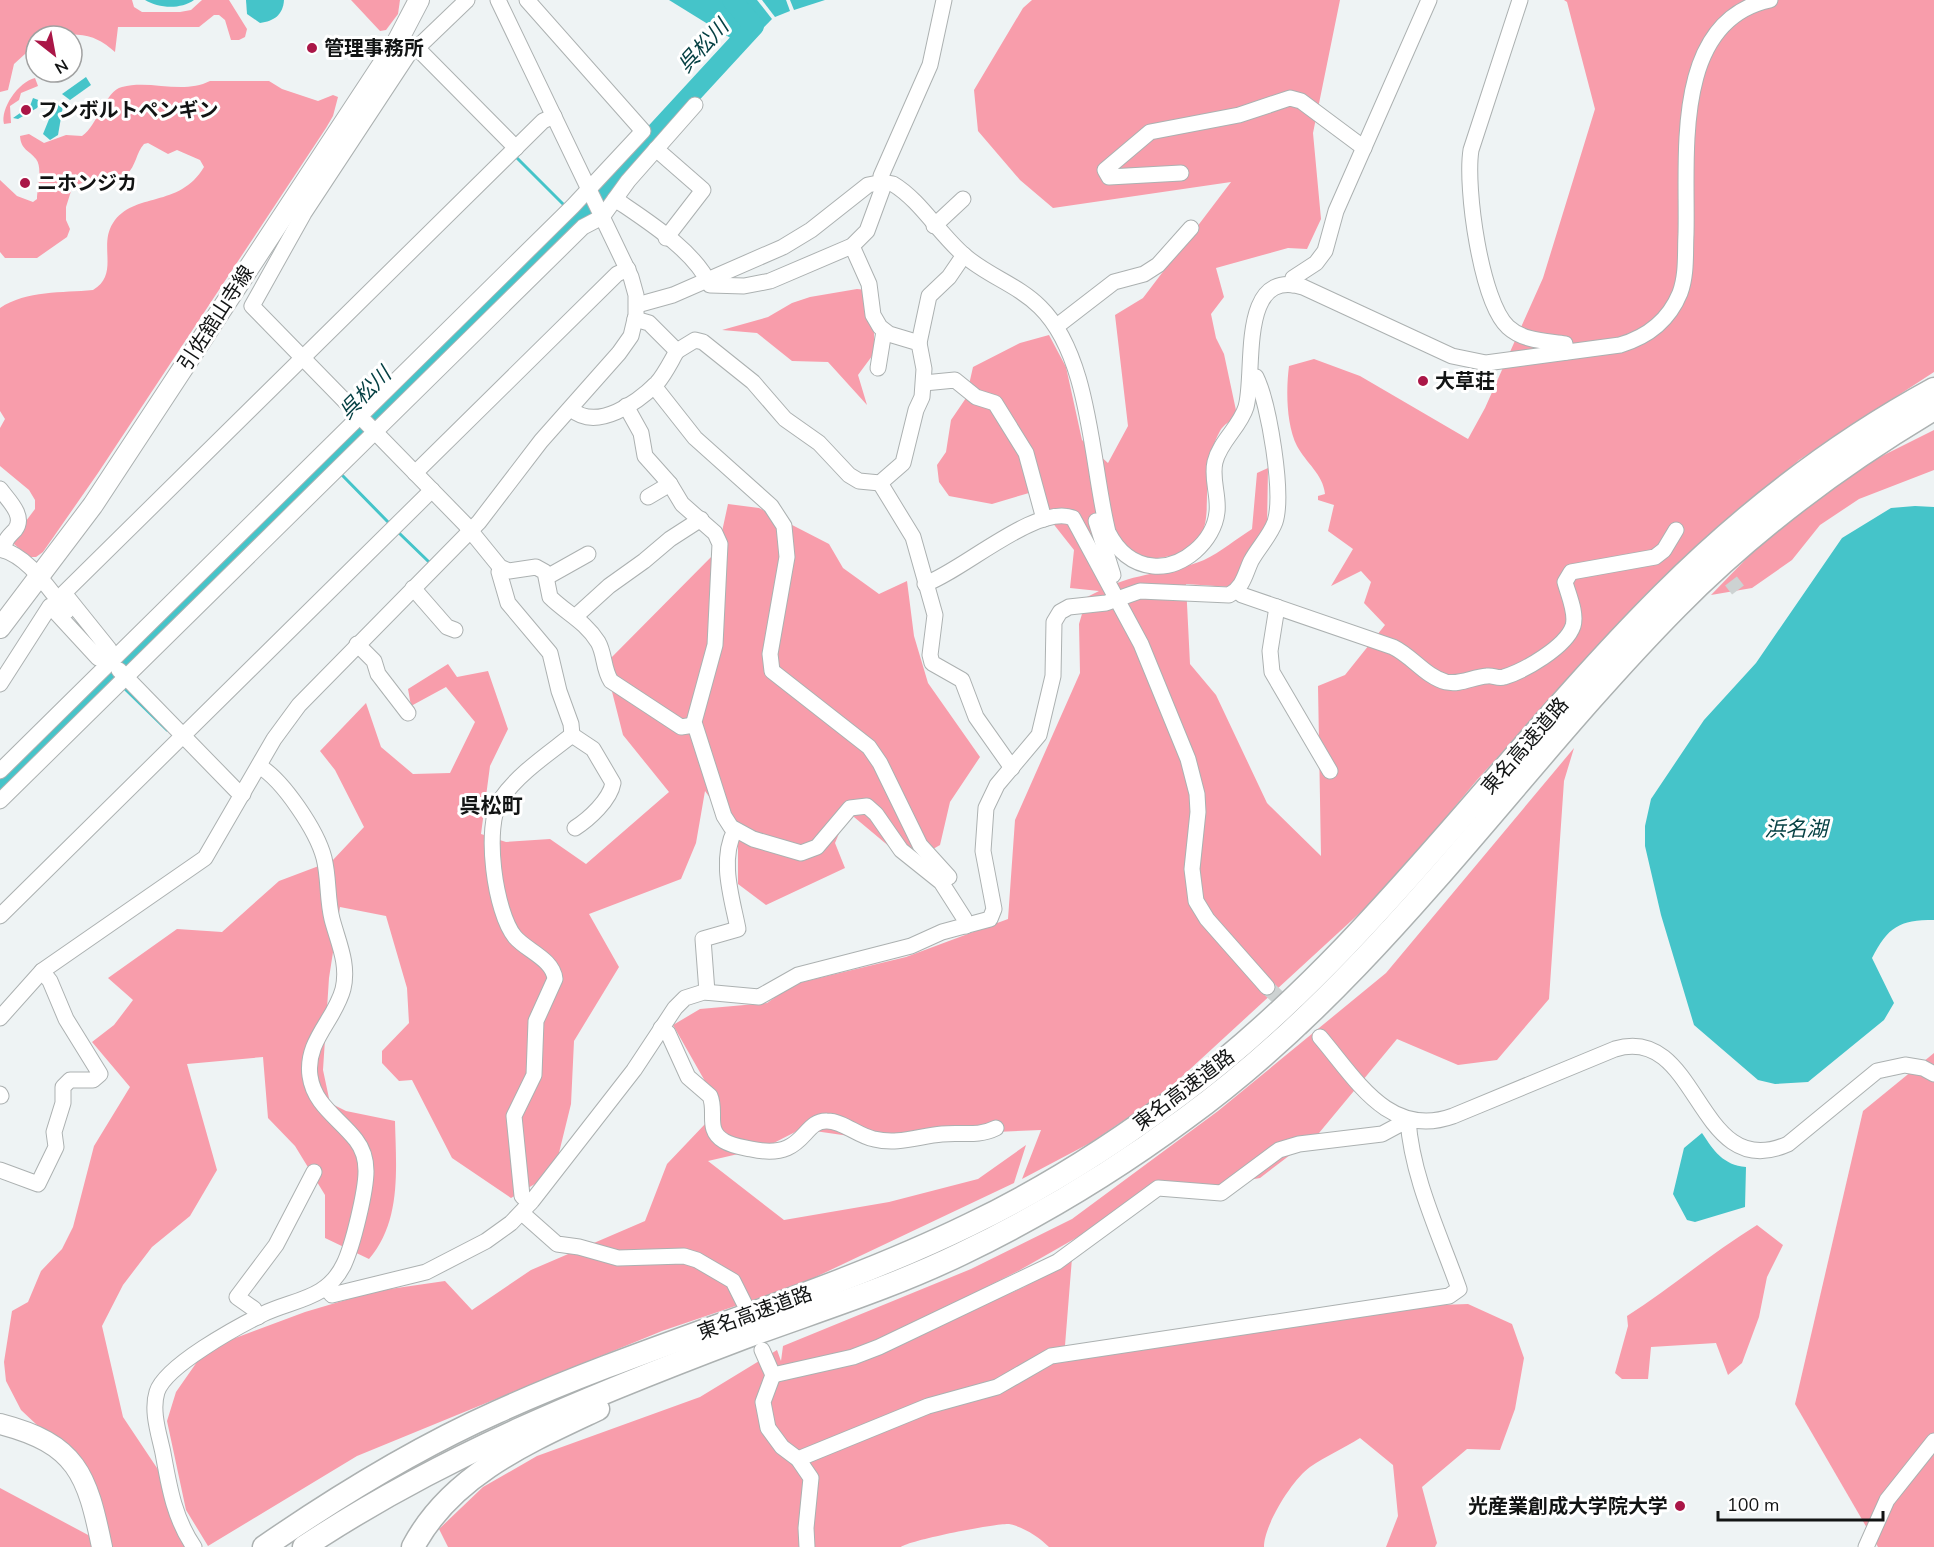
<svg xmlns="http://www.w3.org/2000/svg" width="1934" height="1547" font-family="'Nunito Sans','Noto Sans JP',sans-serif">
  <rect width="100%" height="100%" fill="#eef3f4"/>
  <g fill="#f89dab">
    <path d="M0 0H132L134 7 142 12H180L191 10 202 0H229L247 29 245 37 239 40H231L225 20 219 15H214L199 27H118L115 52C88 27 70 36 36 36V44L14 64 8 90 0 92Z"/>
    <polygon points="351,0 400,0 398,14 386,30 380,31"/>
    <path d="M1032 0H1340L1313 133 1321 219 1307 249 1288 248 1216 268 1224 297 1211 314 1216 338 1224 354 1237 415C1232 420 1223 425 1220 431 1186 492 1244 559 1138 559L1109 533 1110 586C1141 572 1173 573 1204 560 1221 552 1236 539 1252 529L1257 473 1268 468 1267 528 1230 587 1186 584 1190 664 1216 695 1267 803 1321 856 1318 686 1345 675 1385 625 1364 603 1371 582 1361 571 1331 586 1353 549 1328 531 1334 505 1318 500V496L1325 494C1323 474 1306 463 1297 446 1286 424 1286 389 1289 366L1314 359 1360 376 1468 439 1485 408 1543 278 1595 109 1567 2 1564 0H1934V372L1799 460 1644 596 1477 780 1387 888 1163 1094 1090 1143 1022 1179 1041 1130 863 1138 801 1129 764 1148 708 1161 784 1220 889 1202 978 1179 1026 1145 1014 1183 803 1283 662 1331 357 1456 208 1546 186 1510 167 1421 176 1392 206 1349 305 1312 376 1291 445 1281 472 1310 531 1270 645 1221 667 1164 706 1123 710 1090 673 1025 700 1009 767 1003 794 984 906 957 1008 919 1015 820 1080 673 1079 624 1087 597 1099 591 1070 588 1074 550 1029 493 992 504 949 496 939 482 937 465 946 452 951 420 966 398 973 367 1020 343 1049 335 1066 367 1082 440 1108 463 1128 426 1115 315 1143 298 1231 182 1053 208 1020 180 978 131 974 90 1023 8Z"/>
    <path d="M35 78 38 86 21 93 19 100 10 106 11 123 4 124C0 109 18 82 35 78Z"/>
    <path d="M210 81H269L282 89 318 101 333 95 338 97 333 116 326 128 98 473 43 552 36 557H29L14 544V537L35 509V500L29 490 0 466V428L5 419 0 411V308C27 290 62 293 93 290 120 274 98 246 113 223 134 191 179 209 204 167L200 160 177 150 168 154 148 143 144 144C136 153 136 166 127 174 111 188 89 175 72 188L66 207V220L70 229 67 237 37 258H5L0 252V180L17 196 33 202 37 199C37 188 43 168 36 159 29 150 21 150 20 136L29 134 44 143 66 135 82 136C98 125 105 91 122 87 150 79 182 95 210 81Z"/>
    <polygon points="857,289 867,290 872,296 875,352 858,375 867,405 828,362 792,361 757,333 722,330 768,317 792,303 810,297"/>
    <polygon points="1934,430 1934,470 1859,499 1820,525 1792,560 1752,588 1711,595 1776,528 1858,468"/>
    <path d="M728 504 759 508 829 544 843 568 879 594 907 581 914 636 928 683 980 757 950 802 940 845 909 863 848 812 835 843 845 868 766 905 738 884V836L705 791 696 843 681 879 589 914 619 967 574 1041 571 1104 557 1161 545 1178 511 1198 452 1158 412 1080 399 1081 382 1063V1051L409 1023 407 988 386 916 340 907 329 978 323 1070 330 1103 346 1111 395 1121C396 1167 402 1221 369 1259L325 1238V1195L295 1146 268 1118 263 1057 187 1064 217 1170 190 1216 152 1247 123 1285 102 1326 123 1417 161 1474 187 1547H109L55 1442 21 1410 6 1381 4 1362 12 1311 28 1302 41 1271 62 1249 73 1227 94 1146 130 1087 92 1042 114 1025 133 1000 108 978 177 929 222 932 279 881 332 861 364 827 335 770 320 751 366 703 381 747 413 774 450 773 475 722 446 687 411 706 408 689 448 664 457 677 488 671 508 729 490 766 481 834 506 842 550 839 586 864 669 792 623 735 605 664 718 550Z"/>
    <path d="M1574 748 1564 781 1549 999 1497 1060 1458 1065 1397 1039 1319 1133 1260 1178 1146 1198 1020 1270 945 1308 956 1317 1024 1287 1072 1258 1064 1358 1440 1305 1468 1304 1512 1324 1524 1358 1515 1409 1500 1450 1467 1449 1422 1487 1437 1543 1435 1547H1386L1398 1516 1393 1465 1360 1438C1344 1448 1326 1456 1310 1467 1292 1480 1264 1525 1264 1547H1049C1039 1537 1024 1527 1009 1524 997 1523 910 1540 901 1547H448L439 1529 483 1487 537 1456 700 1397 777 1350 781 1361 783 1346 971 1269 1072 1219 1218 1111 1386 973Z"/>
    <polygon points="1934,1053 1934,1547 1878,1547 1795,1404 1863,1111"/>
    <path d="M1757 1225 1783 1245 1767 1277 1759 1317 1742 1363 1728 1375 1716 1343 1651 1347 1648 1379H1622L1615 1373 1628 1326 1627 1316C1672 1287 1712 1253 1757 1225Z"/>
    <polygon points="0,1488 90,1536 93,1547 0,1547"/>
  </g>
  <g fill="#45c4c9">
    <path d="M145 0H194C180 10 158 8 145 0Z"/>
    <path d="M246 0H284C283 15 274 21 260 23L247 14Z"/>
    <polygon points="669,0 757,0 772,19 745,47"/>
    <polygon points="762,0 786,0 790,11 775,17"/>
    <polygon points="790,0 825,0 794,10"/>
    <polygon points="86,77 91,85 70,100 62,94"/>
    <polygon points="33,98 41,101 37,108 18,119 13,118 30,106"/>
    <polygon points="56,102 63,106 58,135 50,140 43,134"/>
    <path d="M1915 506 1934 507V920C1899 920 1888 927 1872 958L1894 1003 1884 1020 1808 1082 1775 1084 1758 1080 1694 1025 1661 915 1645 846V826L1651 799 1704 720 1756 663 1842 538 1891 508Z"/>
    <path d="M1702 1133C1714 1151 1723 1165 1746 1167L1745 1207 1695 1222 1687 1220 1673 1194 1684 1148Z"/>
  </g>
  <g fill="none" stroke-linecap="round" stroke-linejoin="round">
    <g stroke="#45c4c9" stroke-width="3">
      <polyline points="516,157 563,204"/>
      <polyline points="342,475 389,523"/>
      <polyline points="398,532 429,562"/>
      <polyline points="124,688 167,730"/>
    </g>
    <polyline stroke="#45c4c9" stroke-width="20" points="0,786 579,216 754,26 732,0"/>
    <g stroke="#cdd2d2" stroke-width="15" stroke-dasharray="15 8" stroke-linecap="butt">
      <polyline points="1731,581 1738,590"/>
      <polyline points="1267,987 1320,1037"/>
    </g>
    <defs>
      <g id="minor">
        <path d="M1520 0 1471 150C1465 187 1481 302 1508 327 1523 341 1546 341 1565 344L1566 352"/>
        <polyline points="417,48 467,0"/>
        <path d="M516 148 417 48 412 49 304 213 252 306 465 524 500 567 509 571 536 567 545 572 550 597C566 613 585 621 598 642 605 654 603 669 611 681L681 727 694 725"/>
        <polyline points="656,149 703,190 666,238"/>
        <polyline points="1181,173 1109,177 1105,170 1150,132 1239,115 1290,98 1301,101 1364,148"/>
        <polyline points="881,182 881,176 930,65 944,0"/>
        <path d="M615 199C647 221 694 250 710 285L744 286 770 281 852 246 867 231 885 182"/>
        <polyline points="934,226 963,199"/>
        <polyline points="1293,285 1293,278 1316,263 1325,251 1336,211 1429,0"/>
        <path d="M637 305 673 295 783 247 811 230 868 185 883 182 893 184C920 200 940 235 965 256 988 276 1018 285 1040 307 1091 357 1091 464 1108 532 1117 550 1132 564 1153 566 1183 569 1214 541 1217 512 1219 495 1211 479 1215 462 1220 441 1240 427 1246 407 1256 373 1237 267 1303 287L1452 356 1486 363 1620 345C1647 337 1669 320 1680 293 1687 274 1685 253 1686 234 1688 157 1671 21 1770 0"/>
        <polyline points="635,319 649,323 677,351 695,340 703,342 753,382 785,419 819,443 849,475 859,481 880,483 903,463 916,410 922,397 924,369 919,343 889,334 880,327 873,315 869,284 852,246"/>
        <polyline points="1057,326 1114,282 1144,274 1158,265 1191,228"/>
        <polyline points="919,343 929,296 949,277 964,255"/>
        <polyline points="878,368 884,331"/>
        <polyline points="924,383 955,380 976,397 995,403 1026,453 1044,519"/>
        <polyline points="654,386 695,438 771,506 784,526 787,557 770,654 772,671 869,747 880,763 920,845 949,877"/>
        <polyline points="626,406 641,433 645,456 670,484 682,504 715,533 720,544 715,645 694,722 724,816 731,827 753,839 801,853 817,847 850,808 867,806 876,814 901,850 941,882 964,918 966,926"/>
        <path d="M571 409C597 432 638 402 657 383 665 374 671 361 677 351"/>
        <polyline points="415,473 617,274 628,269"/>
        <polyline points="880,483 913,537 935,615 930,655 932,663 962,680 976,717 1012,768"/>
        <path d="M0 489C8 500 26 516 15 530 8 537 5 540 3 550"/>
        <polyline points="648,497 670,484"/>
        <polyline points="1096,521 1113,575"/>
        <path d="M0 549C29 556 49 590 67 611"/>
        <polyline points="501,568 499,572 508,603 550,653 559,691 571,724 572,735"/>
        <polyline points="547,577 588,554"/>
        <path d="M925 584C961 572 1037 503 1073 518L1141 644 1188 759 1197 794 1198 812 1192 869 1196 901 1207 919 1267 987"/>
        <polyline points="413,588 447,627 455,630"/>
        <path d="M1237 590 1242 595 1393 647C1412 656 1426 677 1446 682 1461 685 1472 677 1487 676 1493 675 1498 679 1504 677 1524 671 1566 647 1573 626 1577 613 1568 594 1565 582L1571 572 1655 557 1664 550 1676 530"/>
        <polyline points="1277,607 1270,651 1272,672 1330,771"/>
        <polyline points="576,616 609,586 644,561 670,539 701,519"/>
        <polyline points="357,644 374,661 378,674 408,713"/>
        <polyline points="119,670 236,790 243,794"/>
        <polyline points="0,684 50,606 98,658 109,649 64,593 543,121 554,116"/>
        <path d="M572 735 593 749 613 783C610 800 589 819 575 828"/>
        <polyline points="0,771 573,206 643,131 527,0"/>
        <polyline points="0,801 583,227 602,217 628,181 695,105"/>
        <polyline points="0,916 432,490"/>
        <path d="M707 992 703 939 738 929C732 898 719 860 735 830"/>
        <polyline points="0,1018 42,971 205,858 274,739 299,705 479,522 541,441 619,353 631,336 636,315 636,295 631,277 498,0"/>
        <path d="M661 1028 668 1033 688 1077 710 1096C717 1112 705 1130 724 1141 732 1146 742 1147 751 1149 806 1161 801 1120 827 1121 843 1121 858 1136 874 1139 898 1145 919 1136 942 1134 962 1132 978 1137 996 1128"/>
        <path d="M1320 1037C1356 1079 1389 1139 1453 1116L1615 1049C1700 1023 1696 1185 1788 1144L1877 1071 1905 1065 1923 1068 1934 1074"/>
        <polyline points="0,1094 1,1096"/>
        <polyline points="0,1170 38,1184 56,1147 54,1132 63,1103 63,1087 70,1080 93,1080 100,1074 66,1019 50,981 42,971"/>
        <path d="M530 1203 522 1196 514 1116 534 1075 536 1021 555 979C553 959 527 951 515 937 495 913 483 826 501 799 518 774 548 754 572 735"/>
        <polyline points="522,1213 557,1244 579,1247 618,1258 684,1256 697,1260 733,1281 745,1305"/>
        <path d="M326 1288 332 1295 426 1272 486 1241 511 1223 532 1201 634 1070 675 1008 685 998 704 992 759 997 798 975 911 946 942 932 990 919 994 909 983 851 986 808 997 785 1039 735 1053 676 1054 622 1060 612 1069 607 1106 603 1140 591 1229 595C1243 588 1245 574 1251 561 1258 548 1270 536 1275 522 1284 494 1269 404 1256 377H1250"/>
        <polyline points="258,1317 254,1309 237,1297 276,1245 314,1172"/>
        <polyline points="762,1350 773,1375 763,1402 768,1428 782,1447 798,1459 811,1478 806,1528 807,1547"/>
        <path d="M773 1375 853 1357 879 1347 1057 1262 1158 1188 1221 1193 1279 1150 1299 1144 1382 1134 1408 1120C1412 1178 1440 1235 1459 1289L1449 1296 1051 1356 997 1387 928 1406 798 1459"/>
        <path d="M194 1547C174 1518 169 1486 163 1453 159 1434 151 1411 157 1392 165 1366 237 1327 263 1314 294 1299 327 1300 344 1264 353 1245 366 1191 366 1171 366 1160 363 1149 356 1140 339 1118 314 1105 310 1076 305 1041 335 1020 343 989 349 964 338 942 332 919 327 899 329 878 324 858 317 831 283 780 259 766"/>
        <polyline points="1866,1547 1887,1500 1934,1441"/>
      </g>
      <g id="major">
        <polyline points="0,628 93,505 396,44 419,0"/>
        <path d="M0 1424C77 1444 87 1474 102 1547"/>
      </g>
      <g id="highway">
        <path d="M264 1547C338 1496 414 1449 497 1412 651 1342 817 1299 969 1225 1044 1189 1115 1144 1181 1094 1368 954 1499 758 1662 595 1743 514 1833 444 1934 389"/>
        <path d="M304 1547C441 1456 590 1396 743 1338 816 1311 891 1288 961 1254 1040 1216 1116 1170 1186 1118 1379 978 1512 774 1677 607 1754 529 1840 465 1934 409"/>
        <path d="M413 1547C451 1475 528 1442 598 1409"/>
      </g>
    </defs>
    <use href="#minor" stroke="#acb1b1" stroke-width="17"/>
    <use href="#major" stroke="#acb1b1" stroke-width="22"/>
    <use href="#highway" stroke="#acb1b1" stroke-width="25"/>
    <use href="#minor" stroke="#fff" stroke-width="15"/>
    <use href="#major" stroke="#fff" stroke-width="20"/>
    <use href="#highway" stroke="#fff" stroke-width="22"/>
  </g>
  <g fill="#aa1647" stroke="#fff" stroke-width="2">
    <circle cx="312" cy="48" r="6"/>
    <circle cx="26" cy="110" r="6"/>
    <circle cx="25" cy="183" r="6"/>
    <circle cx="1423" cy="381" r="6"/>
    <circle cx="1680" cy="1506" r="6"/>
  </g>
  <g text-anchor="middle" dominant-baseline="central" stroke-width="6" stroke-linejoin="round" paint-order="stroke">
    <g font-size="20" font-weight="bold" fill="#121414" stroke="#fff" text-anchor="start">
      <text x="324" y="48">管理事務所</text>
      <text x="38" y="110">フンボルトペンギン</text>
      <text x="37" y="183">ニホンジカ</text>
      <text x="1435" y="381">大草荘</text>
      <text x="1668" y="1506" text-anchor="end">光産業創成大学院大学</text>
    </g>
    <g font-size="20" fill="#121414" stroke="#fff">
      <text transform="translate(216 318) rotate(-57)">引佐舘山寺線</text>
      <text transform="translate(1525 746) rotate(-49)">東名高速道路</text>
      <text transform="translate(1184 1090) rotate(-37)">東名高速道路</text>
      <text transform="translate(755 1313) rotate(-20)">東名高速道路</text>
    </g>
    <g font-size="21" font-style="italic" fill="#064144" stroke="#fff">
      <text transform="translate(703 46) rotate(-47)">呉松川</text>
      <text transform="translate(365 393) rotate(-45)">呉松川</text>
      <text x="1796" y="829">浜名湖</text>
    </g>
    <g font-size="21" font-weight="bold" fill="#121414" stroke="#fff">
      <text x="491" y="806">呉松町</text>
    </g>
  </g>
  <g transform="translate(54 54) rotate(149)"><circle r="28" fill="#ffffff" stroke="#a0a1a1" stroke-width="1.5"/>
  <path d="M0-4.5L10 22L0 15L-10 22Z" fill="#aa1647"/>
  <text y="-9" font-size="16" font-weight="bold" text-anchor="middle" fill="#121414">N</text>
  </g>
  <path d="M1718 1511v9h165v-9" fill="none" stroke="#121414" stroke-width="3"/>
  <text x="1727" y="1511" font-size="18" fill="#121414" stroke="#ffffff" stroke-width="4.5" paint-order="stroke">100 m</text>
</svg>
